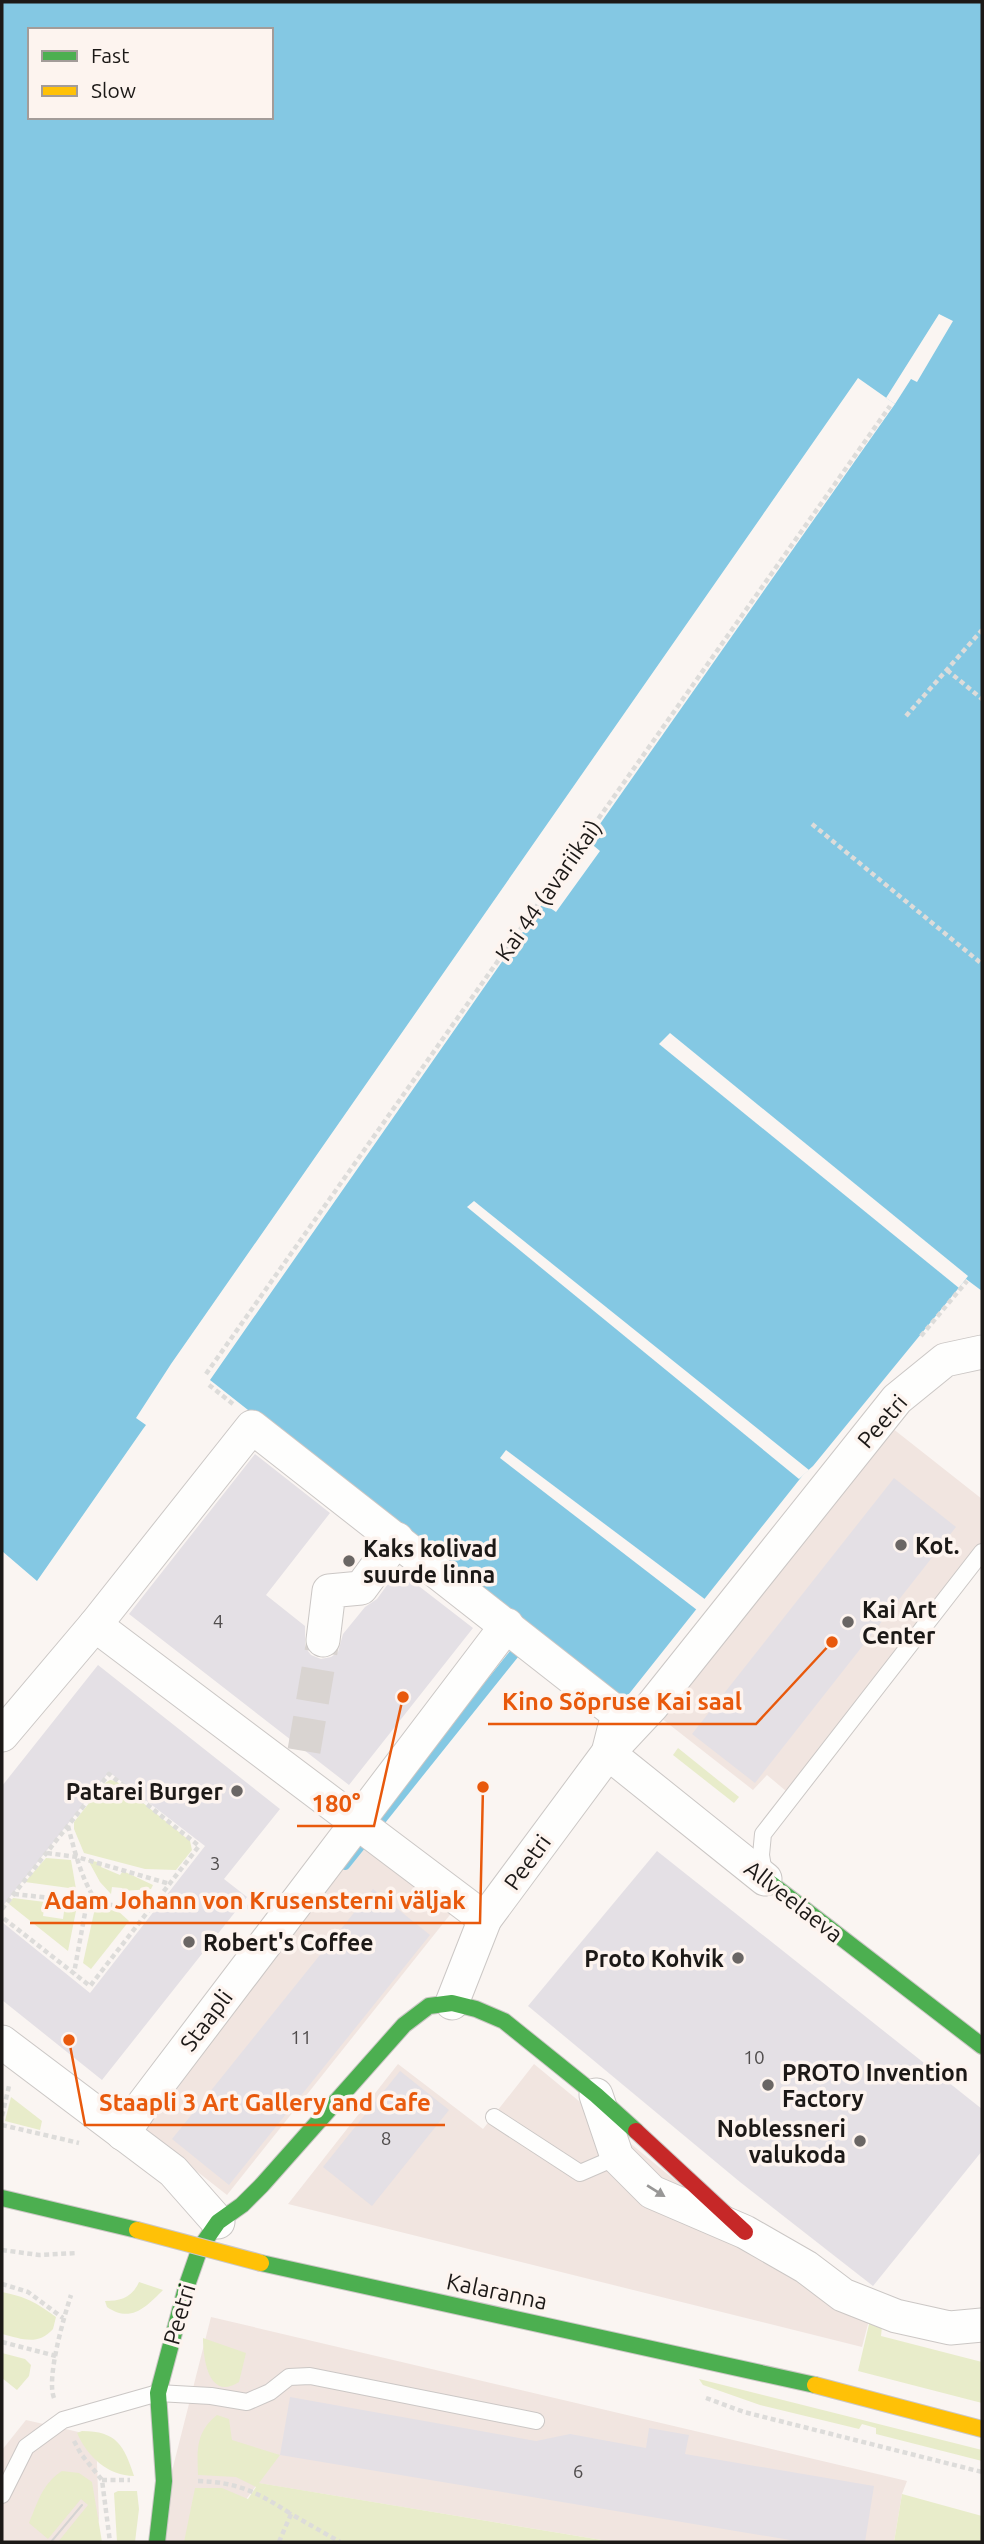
<svg xmlns="http://www.w3.org/2000/svg" width="984" height="2544" font-family="Ubuntu,sans-serif">
  <rect width="100%" height="100%" fill="#faf5f2"/>
  <g fill="#f1e5e0">
    <polygon points="892,1428 982,1499 982,1544 786,1791 767,1775 753,1790 661,1718"/>
    <polygon points="347,1826 453,1911 227,2195 120,2111"/>
    <polygon points="398,2064 483,2129 534,2064 762,2252 869,2320 862,2347 288,2204"/>
    <polygon points="211,2317 907,2481 902,2494 894,2542 614,2542 258,2483 215,2542 154,2542"/>
    <polygon points="26,2420 96,2436 99,2519 93,2542 2,2542 2,2450"/>
  </g>
  <g fill="#e8ecca">
    <polygon points="678,1748 739,1797 734,1803 673,1755"/>
    <polygon points="110,1780 116,1781 190,1841 192,1850 176,1870 145,1869 84,1853 74,1829 74,1822 105,1783"/>
    <polygon points="46,1858 71,1860 76,1889 25,1882"/>
    <polygon points="88,1860 102,1863 101,1867 120,1875 123,1871 153,1885 151,1889 123,1891 122,1888 112,1887 111,1894 100,1882"/>
    <polygon points="13,1898 45,1902 43,1916 63,1919 65,1904 77,1906 68,1951 9,1904"/>
    <polygon points="95,1908 118,1911 129,1921 91,1969 83,1963"/>
    <polygon points="11,2097 42,2121 40,2130 5,2121"/>
    <path d="M139 2282 163 2290C147 2306 131 2324 107 2307L105 2301C120 2301 132 2298 139 2282Z"/>
    <path d="M2 2292C27 2297 35 2302 56 2317L53 2329C38 2346 22 2339 2 2334Z"/>
    <polygon points="870,2320 882,2326 881,2336 982,2362 982,2403 858,2371"/>
    <path d="M203 2338 246 2353 239 2382C208 2402 203 2357 203 2338Z"/>
    <polygon points="2,2353 25,2359 31,2365 29,2376 17,2390 2,2378"/>
    <polygon points="699,2379 982,2450 982,2461 876,2434 876,2428 862,2424 859,2429 760,2405 703,2385"/>
    <path d="M217 2415 229 2419 232 2440 280 2455 259 2483 614 2542H184L195 2488H222L248 2499 256 2487 236 2477 198 2475C197 2449 196 2432 217 2415Z"/>
    <path d="M82 2431C117 2431 124 2446 134 2476 108 2476 87 2456 77 2433Z"/>
    <path d="M62 2471 79 2473 92 2482 102 2542H58L88 2505 81 2499 48 2539 29 2523C38 2502 42 2484 62 2471Z"/>
    <polygon points="118,2491 137,2491 139,2509 135,2542 117,2542 114,2493"/>
    <polygon points="902,2494 982,2516 982,2542 894,2542"/>
  </g>
  <path fill="#84c8e3" fill-rule="evenodd" d="M2 2H982V1291L966 1279 813 1466 803 1475 621 1704 210 1380 543 903 556 912 600 851 588 841 895 404 858 378 171 1364 136 1418 146 1425 143 1429 37 1581 2 1551ZM30 30H271V117H30Z"/>
  <g fill="#faf5f2">
    <polygon points="939,314 953,321 917,382 911,379 895,404 886,398"/>
    <polygon points="670,1033 968,1276 959,1288 659,1044"/>
    <polygon points="474,1201 809,1470 799,1479 467,1207"/>
    <polygon points="506,1450 706,1600 697,1610 500,1458"/>
  </g>
  <g fill="none" stroke-linecap="round" stroke-linejoin="round">
    <polyline stroke="#84c8e3" stroke-width="10" points="345,1865 522,1644"/>
  </g>
  <g fill="#e4e0e5">
    <polygon points="255,1454 330,1513 266,1595 305,1626 305,1647 311,1655 321,1659 331,1657 338,1652 343,1634 365,1607 377,1599 398,1570 473,1628 349,1785 129,1614"/>
    <polygon points="894,1478 956,1527 755,1783 692,1734"/>
    <polygon points="98,1665 280,1809 224,1879 247,1897 102,2080 2,2000 2,1922 90,1993 205,1846 109,1772 2,1907 2,1786"/>
    <polygon points="657,1851 982,2109 982,2151 873,2286 740,2182 528,2006"/>
    <polygon points="373,1889 430,1935 229,2185 172,2139"/>
    <polygon points="400,2071 449,2110 372,2206 323,2167"/>
    <polygon points="290,2397 536,2441 570,2434 646,2448 649,2428 689,2435 685,2454 874,2486 865,2542 802,2542 280,2455"/>
  </g>
  <g fill="none" stroke-linecap="round" stroke-linejoin="round">
    <polyline stroke="#d9d4d1" stroke-width="33" stroke-dasharray="33 17" stroke-linecap="butt" points="304,1751 323,1640"/>
    <defs>
      <g id="lane">
        <polyline points="764,1873 761,1855 763,1834 982,1552"/>
        <polyline points="494,2117 580,2173 617,2157 620,2153"/>
        <polyline points="2,2495 26,2447 63,2420 158,2393 211,2396 247,2402 270,2392 289,2377 310,2376 536,2421"/>
      </g>
      <g id="street">
        <polyline points="95,1625 252,1427 618,1714 608,1753"/>
        <polyline points="323,1640 329,1591 361,1588 397,1539"/>
        <polyline points="2,1735 95,1625 485,1919"/>
        <polyline points="608,1753 765,1879"/>
        <polyline points="452,2003 485,1919 608,1753 652,1706 897,1399 945,1360 982,1352"/>
        <polyline points="2,2042 173,2171 218,2222"/>
        <polyline points="596,2095 617,2157 652,2192 745,2232 806,2267 843,2295 896,2316 950,2328 982,2325"/>
        <polyline points="123,2134 139,2110 507,1625"/>
      </g>
      <g id="fast">
        <polyline points="765,1879 982,2046"/>
        <polyline points="2,2198 137,2230"/>
        <polyline points="261,2263 815,2385"/>
        <polyline points="157,2542 164,2481 158,2393 186,2288 200,2248 218,2222 242,2205 262,2185 404,2025 429,2006 452,2003 476,2009 504,2021 596,2095 636,2131"/>
      </g>
      <polyline id="slow" points="815,2385 982,2429"/>
      <polyline id="jam" points="636,2131 745,2232"/>
    </defs>
    <use href="#lane" stroke="#cbc7c5" stroke-width="18"/>
    <use href="#street" stroke="#cbc7c5" stroke-width="35"/>
    <use href="#fast" stroke="#cbc7c5" stroke-width="18"/>
    <use href="#slow" stroke="#cbc7c5" stroke-width="18"/>
    <use href="#jam" stroke="#cbc7c5" stroke-width="18"/>
    <g stroke="#dddcda" stroke-width="4.5" stroke-dasharray="5 3.5" stroke-linecap="butt">
      <polyline points="947,670 982,699"/>
      <polyline points="906,716 982,630"/>
      <polyline points="812,824 982,964"/>
      <polyline points="921,1336 967,1281"/>
      <polyline points="206,1374 890,406"/>
      <polyline points="209,1385 233,1404"/>
      <path d="M68 1826C75 1853 82 1881 98 1904L157 1908"/>
      <polyline points="47,1853 77,1857 170,1884"/>
      <polyline points="14,1894 87,1902 74,1973"/>
      <polyline points="239,1907 252,1907"/>
      <polyline points="2,1909 109,1774 199,1846 90,1986 2,1917"/>
      <polyline points="2,2116 9,2086"/>
      <polyline points="2,2125 79,2143"/>
      <polyline points="2,2250 39,2255 77,2253"/>
      <polyline points="2,2284 28,2292 63,2318"/>
      <polyline points="2,2342 56,2356"/>
      <path d="M54 2398C46 2378 64 2317 71 2295"/>
      <polyline points="706,2398 744,2412 982,2472"/>
      <polyline points="74,2441 81,2454 102,2480 110,2542"/>
      <polyline points="102,2480 130,2480"/>
      <path d="M198 2481C238 2482 259 2493 291 2514"/>
      <polyline points="279,2542 291,2514 340,2542"/>
    </g>
    <use href="#lane" stroke="#fefefd" stroke-width="16"/>
    <use href="#street" stroke="#fefefd" stroke-width="33"/>
    <use href="#fast" stroke="#4caf50" stroke-width="16"/>
    <use href="#slow" stroke="#ffc107" stroke-width="16"/>
    <use href="#jam" stroke="#c62828" stroke-width="16"/>
    <polyline stroke="#d5d3d2" stroke-width="2" points="51,2542 82,2505"/>
    <defs>
      <polyline id="slow-bridge" points="137,2230 261,2263"/>
    </defs>
    <use href="#slow-bridge" stroke="#cbc7c5" stroke-width="18" stroke-linecap="butt"/>
    <use href="#slow-bridge" stroke="#ffc107" stroke-width="16"/>
  </g>
  <defs><path id="oneway-solid" d="M-6-.8H1V-3.2L6.5 0L1 3.2V.8H-6Z" transform="scale(1.75)"/></defs>
  <use fill="#989796" href="#oneway-solid" transform="translate(656 2191) rotate(32)"/>
  <g fill="#6a6664" stroke="#fdf4ef" stroke-width="2.5">
    <circle cx="901" cy="1545" r="7"/>
    <circle cx="349" cy="1561" r="7"/>
    <circle cx="848" cy="1622" r="7"/>
    <circle cx="237" cy="1791" r="7"/>
    <circle cx="189" cy="1942" r="7"/>
    <circle cx="738" cy="1958" r="7"/>
    <circle cx="768" cy="2085" r="7"/>
    <circle cx="860" cy="2141" r="7"/>
  </g>
  <g text-anchor="middle" dominant-baseline="central" stroke-width="7" stroke-linejoin="round" paint-order="stroke">
    <g font-size="19" fill="#504d4d">
      <text x="218" y="1621">4</text>
      <text x="215" y="1863">3</text>
      <text x="301" y="2037">11</text>
      <text x="754" y="2057">10</text>
      <text x="386" y="2138">8</text>
      <text x="578" y="2471">6</text>
    </g>
    <g font-size="23" fill="#1c1917" stroke="#fdf4ef">
      <text transform="translate(548 890) rotate(-55)">Kai 44 (avariikai)</text>
      <text transform="translate(882 1421) rotate(-49)">Peetri</text>
      <text transform="translate(527 1862) rotate(-54)">Peetri</text>
      <text transform="translate(794 1901) rotate(38)">Allveelaeva</text>
      <text transform="translate(206 2020) rotate(-53)">Staapli</text>
      <text transform="translate(497 2291) rotate(12)">Kalaranna</text>
      <text transform="translate(179 2314) rotate(-74)">Peetri</text>
    </g>
    <g font-size="23" font-weight="bold" fill="#1c1917" stroke="#fdf4ef" text-anchor="start">
      <text x="915" y="1545">Kot.</text>
      <text x="363" y="1548">Kaks kolivad<tspan x="363" dy="26">suurde linna</tspan></text>
      <text x="862" y="1609">Kai Art<tspan x="862" dy="26">Center</tspan></text>
      <text x="223" y="1791" text-anchor="end">Patarei Burger</text>
      <text x="203" y="1942">Robert's Coffee</text>
      <text x="724" y="1958" text-anchor="end">Proto Kohvik</text>
      <text x="782" y="2072">PROTO Invention<tspan x="782" dy="26">Factory</tspan></text>
      <text x="846" y="2128" text-anchor="end">Noblessneri<tspan x="846" dy="26">valukoda</tspan></text>
    </g>
  </g>
  <path fill="none" stroke="#e8590c" stroke-width="2.5" d="M832 1642L756 1724H488M403 1697L374 1826H297M483 1787L480 1923H30M69 2040L85 2125H445"/>
  <g fill="#e8590c" stroke="#fdf4ef" stroke-width="2.5">
    <circle cx="832" cy="1642" r="7"/>
    <circle cx="403" cy="1697" r="7"/>
    <circle cx="483" cy="1787" r="7"/>
    <circle cx="69" cy="2040" r="7"/>
  </g>
  <g font-size="24" text-anchor="middle" font-weight="bold" fill="#e8590c" stroke="#fdf4ef" stroke-width="7" stroke-linejoin="round" paint-order="stroke">
    <text x="622" y="1710">Kino Sõpruse Kai saal</text>
    <text x="336" y="1812">180°</text>
    <text x="255" y="1909">Adam Johann von Krusensterni väljak</text>
    <text x="265" y="2111">Staapli 3 Art Gallery and Cafe</text>
  </g>
  <rect width="984" height="2544" fill="none" stroke="#1c1917" stroke-width="7"/>
  <rect x="28" y="28" width="245" height="91" fill="#fdf4ef" stroke="#a39c99" stroke-width="2"/>
  <rect x="42" y="51" width="35" height="10" fill="#4caf50" stroke="#a39c99" stroke-width="2"/>
  <text x="91" y="63" font-size="21" fill="#1c1917">Fast</text>
  <rect x="42" y="86" width="35" height="10" fill="#ffc107" stroke="#a39c99" stroke-width="2"/>
  <text x="91" y="98" font-size="21" fill="#1c1917">Slow</text>
</svg>
